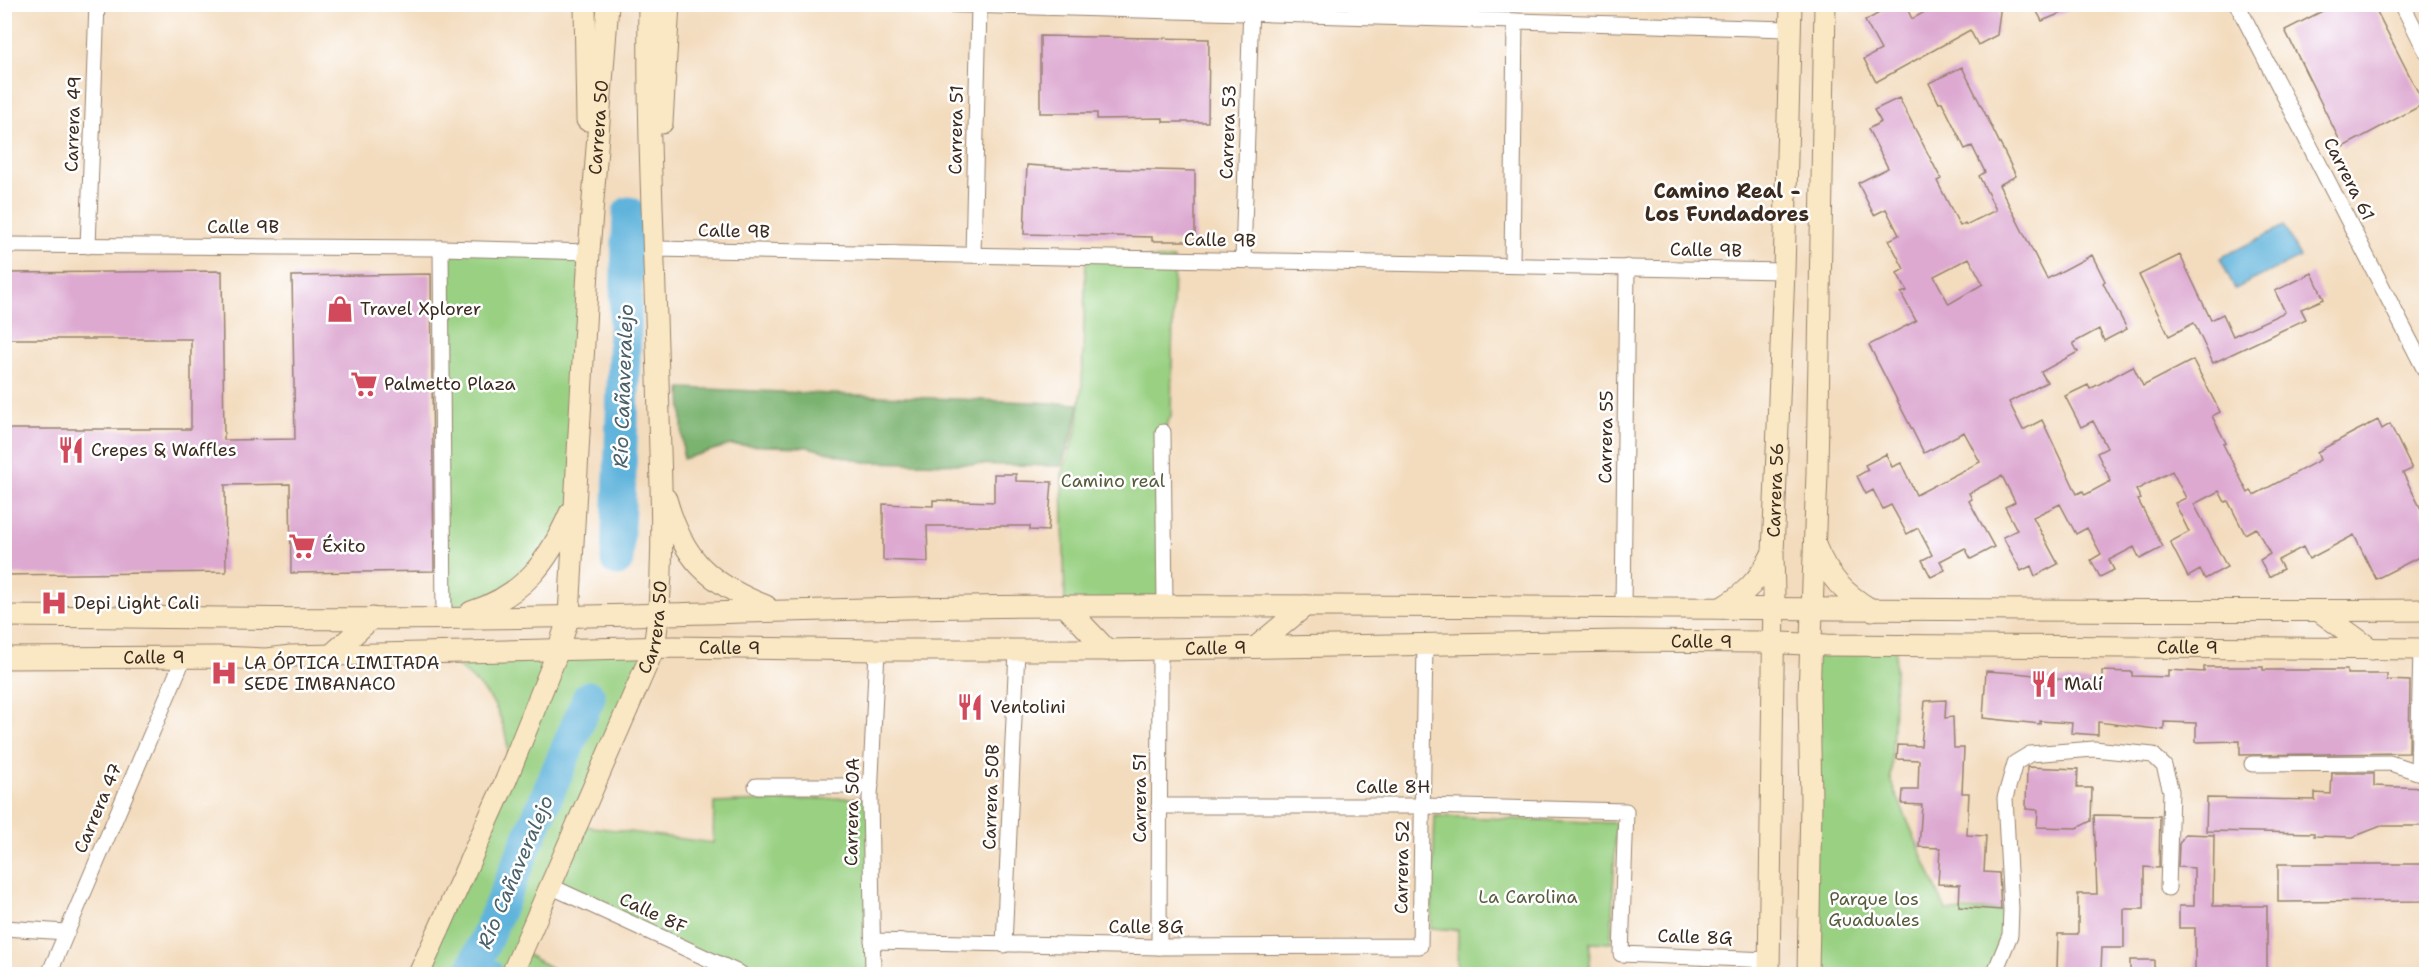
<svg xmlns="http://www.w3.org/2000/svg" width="2431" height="979" font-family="'Shantell Sans',sans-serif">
  <rect width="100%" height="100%" fill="#fff"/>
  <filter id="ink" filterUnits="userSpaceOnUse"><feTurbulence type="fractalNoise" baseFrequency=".0167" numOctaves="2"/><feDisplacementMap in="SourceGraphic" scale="12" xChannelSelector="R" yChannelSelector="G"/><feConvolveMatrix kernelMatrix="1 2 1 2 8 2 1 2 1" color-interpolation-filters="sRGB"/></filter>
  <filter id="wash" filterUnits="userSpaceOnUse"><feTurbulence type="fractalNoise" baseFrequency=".008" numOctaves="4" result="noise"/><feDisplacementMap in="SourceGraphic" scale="24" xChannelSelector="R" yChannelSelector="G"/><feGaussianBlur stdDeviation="1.35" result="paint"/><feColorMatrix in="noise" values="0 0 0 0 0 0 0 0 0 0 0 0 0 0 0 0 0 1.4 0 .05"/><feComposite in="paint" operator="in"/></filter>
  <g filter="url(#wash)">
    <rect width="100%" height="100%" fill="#f3dbbd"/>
    <g fill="#99d082" stroke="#6a7d50" stroke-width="1.5">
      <polygon points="441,248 589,252 574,501 533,574 444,619"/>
      <polygon points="1086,257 1174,259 1171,416 1163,432 1165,606 1065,606 1062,474 1077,429 1082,385"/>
      <polygon points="1810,644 1896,644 1891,782 1946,911 2011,909 1994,974 1808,974"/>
      <path d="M654 648 577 825 713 843 714 803 870 797 873 974H741L550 886 522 952 563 974H419L509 756C503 700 483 688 443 654Z"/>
      <polygon points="1435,816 1616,823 1611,943 1590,942 1589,974 1457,974 1458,930 1431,928"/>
    </g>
    <polygon fill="#7ab270" stroke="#5a6e47" stroke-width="1.5" points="681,388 1079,404 1074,430 1061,466 864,462 808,447 730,445 683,459"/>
    <polygon fill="#60b4dc" stroke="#4e6f7d" stroke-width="1.5" points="2284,226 2300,257 2235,289 2220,258"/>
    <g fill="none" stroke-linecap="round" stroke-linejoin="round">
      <polyline stroke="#60b4dc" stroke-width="5" points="471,974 474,967"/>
      <g stroke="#60b4dc" stroke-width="33">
        <polyline points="617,560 629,213"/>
        <polyline points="487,974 474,967 589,697"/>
      </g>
    </g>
    <g id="blocks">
      <g fill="#dda9d1" fill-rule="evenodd">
        <polygon points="1895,4 1905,4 1912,19 1939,4 2001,4 1997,35 1978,45 1970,30 1876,82 1864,59 1881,50 1865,21"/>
        <polygon points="2033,4 2080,4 2081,5 2042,21"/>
        <polygon points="2336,4 2373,4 2424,104 2343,147 2285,30"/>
        <polygon points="1040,36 1209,39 1208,122 1163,122 1163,118 1097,119 1097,113 1040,113"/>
        <path d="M1962 67 2016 176 1999 185 2047 279 2092 255 2105 281 2103 283 2127 329 2104 341 2099 329 2073 343 2078 352 2041 372 2047 382 2009 402 2023 430 2042 420 2077 494 2083 491 2085 495 2111 481 2097 453 2107 448 2093 421 2081 427 2065 396 2088 385 2090 389 2133 366 2143 386 2193 360 2220 412 2212 416 2226 443 2223 444 2248 493 2251 491 2254 495 2320 460 2317 452 2354 432 2378 420 2382 429 2390 424 2412 469 2403 473 2427 521V553L2376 579 2354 535 2309 559 2303 547 2278 560 2283 569 2269 577 2260 560 2270 554 2256 528 2245 534 2228 501 2225 502 2219 491 2194 504 2227 567 2205 579 2200 570 2188 577 2170 542 2189 532 2175 503 2186 498 2172 471 2136 490 2141 499 2138 500 2163 547 2140 559 2134 547 2109 560 2114 570 2100 577 2091 560 2101 554 2087 528 2076 534 2060 504 2033 517 2058 564 2035 576 2031 566 2021 571 2003 537 2017 530 2005 507 2015 502 2002 476 1969 493 1972 499 1969 501 1994 547 1971 559 1965 548 1940 561 1945 570 1931 577 1922 560 1932 555 1918 528 1907 534 1891 505 1883 509 1873 490 1866 494 1857 476 1868 470 1865 465 1886 454 1892 467 1901 463 1916 495 1980 462 1964 432 1924 453 1869 345 1916 321 1901 293 1907 291 1897 273 1904 269 1889 240 1899 235 1886 209 1874 215 1858 183 1888 168 1868 129 1881 122 1874 110 1899 98 1941 179 1937 181 1960 226 1965 223 1966 225 1996 210 1979 176 1985 172 1972 146 1965 149 1942 102 1939 103 1929 83ZM1969 258 1983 284 1949 304 1934 276Z"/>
        <polygon points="1027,165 1070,168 1195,171 1195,241 1152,241 1152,237 1024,234"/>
        <polygon points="2180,255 2211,320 2223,314 2233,336 2285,312 2275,291 2312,273 2324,299 2301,309 2306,319 2213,363 2194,323 2169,336 2139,275"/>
        <polygon points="222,271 224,440 295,439 292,276 431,274 434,571 291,573 290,484 225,485 226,572 4,575 4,429 191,429 191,339 4,339 4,273"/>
        <polygon points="994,474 1016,474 1016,481 1052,482 1048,531 1030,530 1030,526 927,526 928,562 883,560 883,504 933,506 933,500 994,502"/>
        <polygon points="2204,667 2263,667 2263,670 2347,670 2347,674 2387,674 2387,680 2410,681 2409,753 2240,755 2240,741 2196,742 2196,723 2164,722 2164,730 2098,722 2098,735 2071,733 2072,723 2040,721 2040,724 1983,718 1986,671 2016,673 2043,676 2043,678 2102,682 2102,671 2132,672 2132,676 2168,677 2168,670 2204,672"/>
        <polygon points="1946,700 1945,718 1953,717 1954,748 1964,748 1962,793 1969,793 1967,835 1986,836 1984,872 1999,873 2001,910 1959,907 1960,885 1938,884 1940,848 1919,847 1922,805 1902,804 1903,790 1918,790 1919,760 1897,759 1898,745 1921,746 1925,701"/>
        <polygon points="2027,767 2078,769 2077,788 2092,788 2091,821 2077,828 2037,827 2038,810 2026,809"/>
        <polygon points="2332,773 2374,773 2374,786 2426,788 2427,826 2381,826 2353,837 2314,836 2314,833 2206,831 2207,798 2315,800 2315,793 2331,794"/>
        <polygon points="2094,815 2160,816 2159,868 2144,867 2144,909 2124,909 2124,948 2102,948 2101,970 2057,970 2058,934 2078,934 2078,894 2097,894"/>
        <polygon points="2185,834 2214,835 2213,906 2267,906 2267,975 2195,975 2195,928 2179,928 2179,906 2194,906 2194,868 2178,867 2179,844"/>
        <polygon points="2278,864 2427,864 2427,901 2278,902"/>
        <rect x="2130" y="960" width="24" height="15"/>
      </g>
    </g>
  </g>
  <g filter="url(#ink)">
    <use href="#blocks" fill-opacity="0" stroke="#97826e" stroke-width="1.5"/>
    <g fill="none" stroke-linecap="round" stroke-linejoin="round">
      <defs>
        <g id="street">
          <polyline points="933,4 1790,29"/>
          <polyline points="2237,4 2426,372"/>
          <polyline points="2402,4 2426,51"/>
          <polyline points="4,245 441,248 589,252"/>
          <polyline points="88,246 97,4"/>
          <polyline points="441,248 444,619"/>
          <polyline points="655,249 1784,271"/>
          <polyline points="973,254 979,7"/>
          <polyline points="1243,260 1251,4"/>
          <polyline points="1512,265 1515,21"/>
          <polyline points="1163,432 1165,606"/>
          <polyline points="1623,607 1627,267"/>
          <polyline points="2252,764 2390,763 2426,775"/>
          <polyline points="2418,771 2421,649"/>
          <polyline points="756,786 871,786"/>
          <polyline points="1159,806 1423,806 1626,811 1621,954 1769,960"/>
          <polyline points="550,886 741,974"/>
          <polyline points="4,928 66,932"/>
          <polyline points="872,941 1159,947 1420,946 1425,644"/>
          <polyline points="1004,945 1017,650"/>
          <polyline points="1159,947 1160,650"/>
          <polyline points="49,974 184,657"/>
          <polyline points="873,974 870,797 877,650"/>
          <polyline points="1994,974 2010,935 2011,909 2005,798 2015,763 2030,754 2094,749 2153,755 2164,766 2171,791 2168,888"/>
        </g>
        <g id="secondary">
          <polyline points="585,4 587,120"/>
          <polyline points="662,123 669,4"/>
          <path d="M666 499C683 559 708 583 766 606"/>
          <path d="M1815 545C1827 575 1844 594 1872 610"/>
          <polyline points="1065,606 1107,650"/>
          <path d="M1721 608C1745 594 1760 579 1772 554"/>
          <polyline points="2319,611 2371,649"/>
          <path d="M471 612C524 595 548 562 570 513"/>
          <path d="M4 616C183 617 362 621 540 617 715 614 889 606 1063 606 1518 604 1972 613 2426 610"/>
          <polyline points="1256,647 1305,606"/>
          <polyline points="330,656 372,618"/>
          <path id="s1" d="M4 658 218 657 266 659 291 656 674 647 877 650H1107L1622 641 1759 642 1827 645 2426 649"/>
          <path id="s2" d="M419 974 506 780 558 651 569 616 589 252 608 4"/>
          <path id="s3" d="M512 974 654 648C666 572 661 493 659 417 656 280 647 142 649 4"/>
          <path id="s4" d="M1769 974 1774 595 1773 554 1784 271 1791 4"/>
          <polyline points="1808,974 1811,800 1809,695 1817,473 1825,4"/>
        </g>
      </defs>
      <use href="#street" stroke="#97826e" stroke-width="17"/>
      <use href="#secondary" stroke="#97826e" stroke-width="23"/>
      <use href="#street" stroke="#fff" stroke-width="15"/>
      <use href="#secondary" stroke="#fae7c3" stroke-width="21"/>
    </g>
  </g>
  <defs>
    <symbol id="shop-bare" viewBox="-9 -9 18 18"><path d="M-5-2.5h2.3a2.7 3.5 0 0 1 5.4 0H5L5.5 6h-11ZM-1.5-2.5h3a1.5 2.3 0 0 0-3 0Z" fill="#d1495b" stroke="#fff" stroke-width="2.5" paint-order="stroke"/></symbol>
    <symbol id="supermarket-bare" viewBox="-9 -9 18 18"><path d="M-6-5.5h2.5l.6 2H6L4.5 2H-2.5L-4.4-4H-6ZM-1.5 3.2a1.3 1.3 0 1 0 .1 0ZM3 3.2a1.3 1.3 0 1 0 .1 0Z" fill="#d1495b" stroke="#fff" stroke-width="2.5" paint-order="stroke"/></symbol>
    <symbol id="restaurant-bare" viewBox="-9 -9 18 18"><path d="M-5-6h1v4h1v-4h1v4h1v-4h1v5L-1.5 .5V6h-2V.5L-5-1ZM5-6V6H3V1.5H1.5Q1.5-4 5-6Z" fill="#d1495b" stroke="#fff" stroke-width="2.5" paint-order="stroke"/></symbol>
    <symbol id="hospital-bare" viewBox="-9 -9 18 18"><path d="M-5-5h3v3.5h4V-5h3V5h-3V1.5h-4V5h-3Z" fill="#d1495b" stroke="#fff" stroke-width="2.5" paint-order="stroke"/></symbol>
  </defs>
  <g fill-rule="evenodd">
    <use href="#shop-bare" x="321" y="290" width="38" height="38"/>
    <use href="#supermarket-bare" x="345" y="365" width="38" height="38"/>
    <use href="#restaurant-bare" x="52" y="431" width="38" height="38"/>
    <use href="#supermarket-bare" x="283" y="527" width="38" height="38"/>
    <use href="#hospital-bare" x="35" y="584" width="38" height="38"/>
    <use href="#hospital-bare" x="205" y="654" width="38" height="38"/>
    <use href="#restaurant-bare" x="2025" y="665" width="38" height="38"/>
    <use href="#restaurant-bare" x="951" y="688" width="38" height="38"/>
  </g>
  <g text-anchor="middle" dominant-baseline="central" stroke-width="5" stroke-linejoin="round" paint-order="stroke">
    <g font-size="18" fill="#3b2a1e" stroke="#fff">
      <text transform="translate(73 124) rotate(-88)">Carrera 49</text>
      <text stroke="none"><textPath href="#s2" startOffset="878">Carrera 50</textPath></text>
      <text transform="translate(956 130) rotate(-89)">Carrera 51</text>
      <text transform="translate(1228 132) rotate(-88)">Carrera 53</text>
      <text transform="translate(2349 179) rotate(63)">Carrera 61</text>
      <text x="243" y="227">Calle 9B</text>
      <text transform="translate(734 231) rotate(1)">Calle 9B</text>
      <text transform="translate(1220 240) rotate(1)">Calle 9B</text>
      <text transform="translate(1706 250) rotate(1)">Calle 9B</text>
      <text transform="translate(1606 437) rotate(-89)">Carrera 55</text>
      <text stroke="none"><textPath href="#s4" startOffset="484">Carrera 56</textPath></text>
      <text stroke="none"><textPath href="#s3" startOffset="376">Carrera 50</textPath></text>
      <text stroke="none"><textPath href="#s1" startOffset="1698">Calle 9</textPath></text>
      <text stroke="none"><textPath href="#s1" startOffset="2184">Calle 9</textPath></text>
      <text stroke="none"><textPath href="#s1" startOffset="726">Calle 9</textPath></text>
      <text stroke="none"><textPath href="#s1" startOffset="1212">Calle 9</textPath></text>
      <text stroke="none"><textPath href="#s1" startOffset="150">Calle 9</textPath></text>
      <text x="1393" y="787">Calle 8H</text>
      <text transform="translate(991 797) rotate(-88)">Carrera 50B</text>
      <text transform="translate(1140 798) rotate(-90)">Carrera 51</text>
      <text transform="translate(98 808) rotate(-67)">Carrera 47</text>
      <text transform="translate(852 812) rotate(-89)">Carrera 50A</text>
      <text transform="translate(1402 867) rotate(-89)">Carrera 52</text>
      <text transform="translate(653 913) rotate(25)">Calle 8F</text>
      <text x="1146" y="927">Calle 8G</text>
      <text transform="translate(1695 937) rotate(2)">Calle 8G</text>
    </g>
    <g font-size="18" fill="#3b2a1e" stroke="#fff" text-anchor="start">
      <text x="360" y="309">Travel Xplorer</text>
      <text x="384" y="384">Palmetto Plaza</text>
      <text x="91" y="450">Crepes &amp; Waffles</text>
      <text x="322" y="546">Éxito</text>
      <text x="74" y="603">Depi Light Cali</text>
      <text x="244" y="663">LA ÓPTICA LIMITADA<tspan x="244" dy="21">SEDE IMBANACO</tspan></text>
      <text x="2064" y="684">Malí</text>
      <text x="990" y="707">Ventolini</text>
    </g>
    <g font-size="18" fill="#575c3c" stroke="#fff">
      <text x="1113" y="481">Camino real</text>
      <text x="1528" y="897">La Carolina</text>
      <text x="1874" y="899">Parque los<tspan x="1874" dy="21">Guaduales</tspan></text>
    </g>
    <g font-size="20" font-weight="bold" fill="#3b2a1e" stroke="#fff">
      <text x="1727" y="191">Camino Real -<tspan x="1727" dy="23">Los Fundadores</tspan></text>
    </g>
    <g font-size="20" font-style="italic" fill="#4a616a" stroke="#fff">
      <text transform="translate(623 386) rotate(-88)">Río Cañaveralejo</text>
      <text transform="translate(515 872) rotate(-67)">Río Cañaveralejo</text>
    </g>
  </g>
  <rect width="2431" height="979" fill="none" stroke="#fff" stroke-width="24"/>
</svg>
